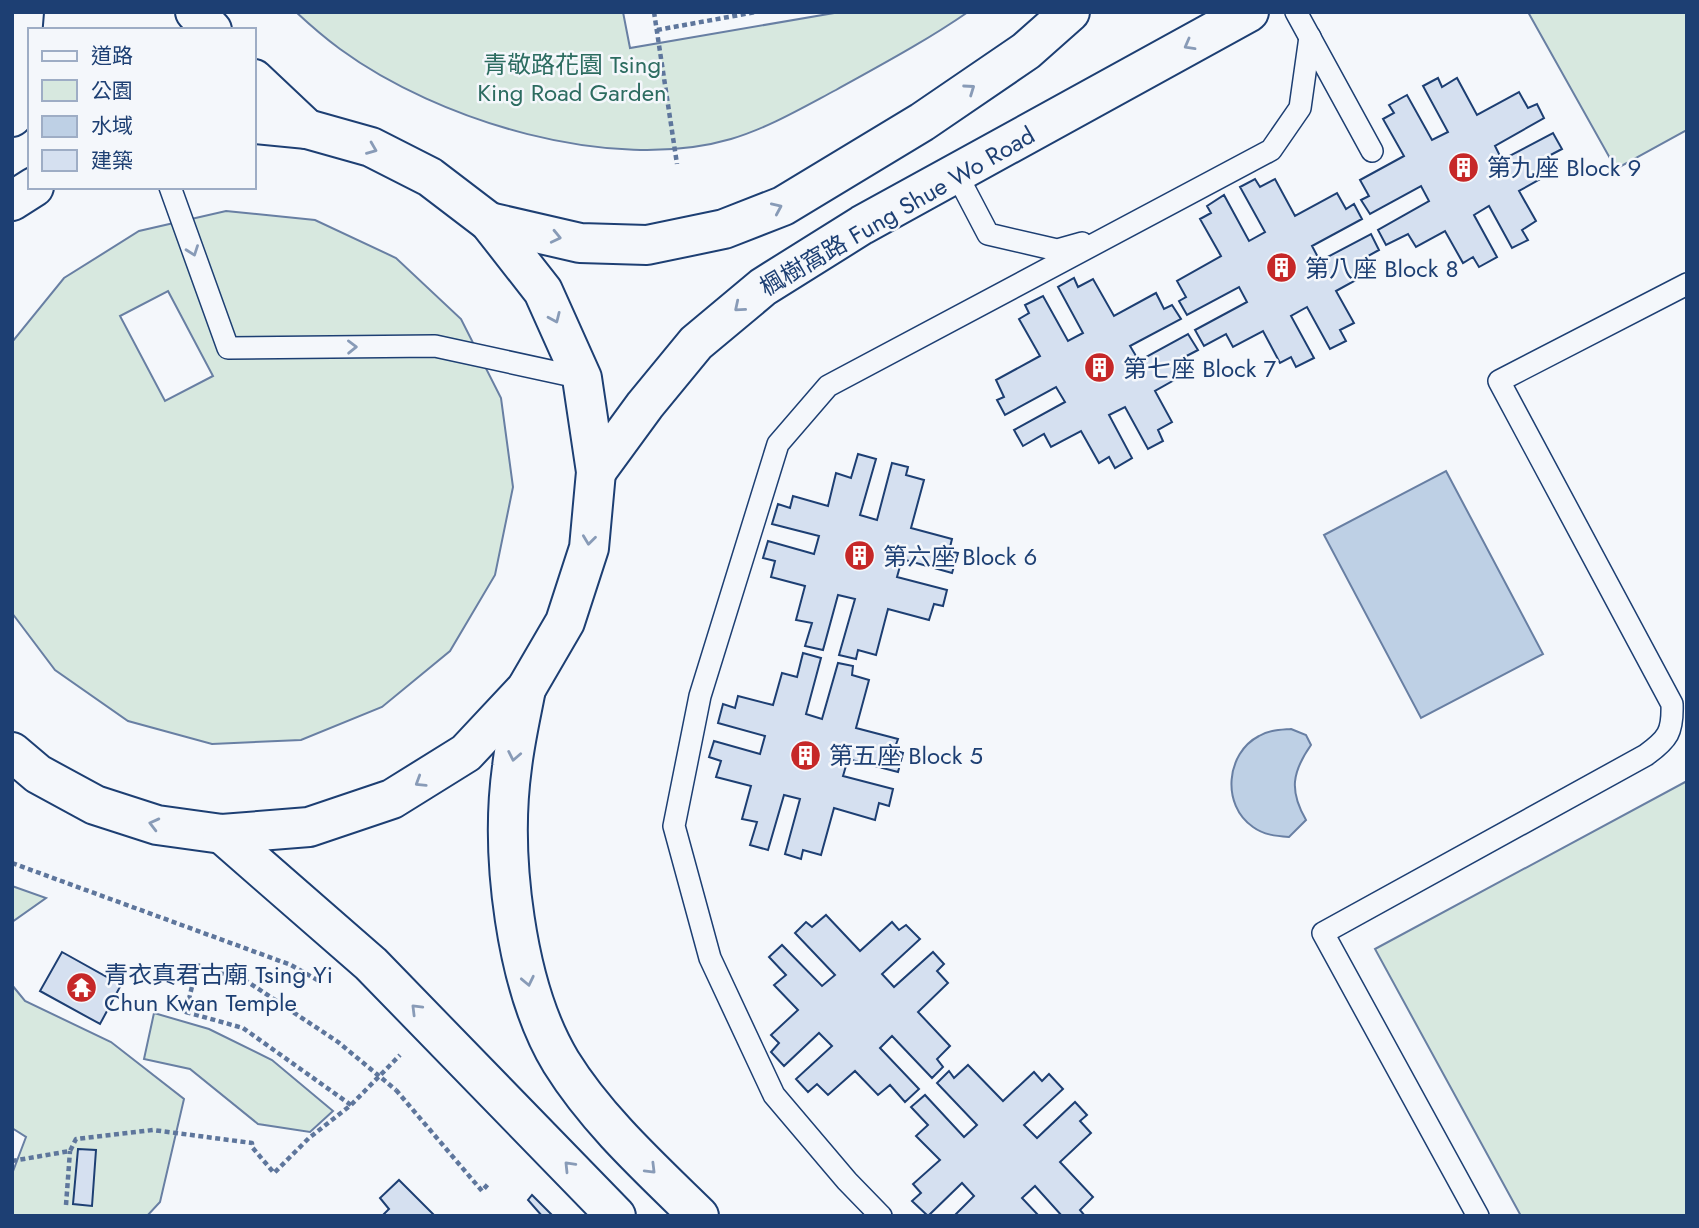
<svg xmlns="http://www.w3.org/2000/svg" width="1699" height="1228" font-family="Jost,'Noto Sans TC',sans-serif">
  <rect width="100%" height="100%" fill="#f4f7fb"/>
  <g fill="#d7e8df" stroke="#687fa3" stroke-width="2" fill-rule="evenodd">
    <path d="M296 12H623L630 48 840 12H968C926 41 881 65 836 90 802 108 768 128 731 139 612 174 438 121 340 49 325 38 310 25 296 12Z"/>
    <polygon points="1528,12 1687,12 1687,130 1616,169"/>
    <path d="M226 211 315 220 396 258 461 319 501 398 513 487 495 575 450 651 382 707 301 740 212 744 128 721 55 670 12 613V342L64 278 139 231ZM168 291 213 376 165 401 120 316Z"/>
    <polygon points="1687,781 1687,1216 1521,1216 1375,949"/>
    <polygon points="12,886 46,898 12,922"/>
    <polygon points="12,985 25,1001 111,1042 184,1099 160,1202 147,1216 12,1216 12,1174 26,1137 12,1128"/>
    <polygon points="154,1013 209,1029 272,1060 333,1111 310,1132 258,1124 190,1069 144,1059"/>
  </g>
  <g fill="#bed0e5" stroke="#687fa3" stroke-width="2">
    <polygon points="1446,471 1543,654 1421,718 1324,535"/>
    <path d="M1291 729 1306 735 1311 745C1292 772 1289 791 1306 820L1289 837C1276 836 1264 835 1253 827 1221 805 1226 753 1259 736 1269 730 1279 730 1291 729Z"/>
  </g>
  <g fill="#d5e0f0" stroke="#1d3f73" stroke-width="2">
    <polygon points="1438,78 1442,87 1457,78 1477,115 1519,92 1528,108 1537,104 1544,118 1495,146 1502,160 1553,133 1562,149 1541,160 1549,174 1519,191 1536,221 1522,230 1528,240 1512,248 1489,206 1474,215 1497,257 1479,267 1473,257 1463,263 1445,231 1416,247 1408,234 1386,245 1378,230 1429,201 1421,186 1370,214 1361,200 1369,196 1360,180 1404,156 1383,119 1394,113 1389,105 1407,95 1432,140 1448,132 1423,86"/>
    <polygon points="1255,179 1260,187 1275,179 1295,216 1337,193 1346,209 1354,204 1362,219 1312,246 1320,261 1371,234 1379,250 1359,261 1367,274 1336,291 1354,323 1340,330 1346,341 1330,349 1307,307 1291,316 1314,358 1296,367 1291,357 1280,363 1263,331 1233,347 1226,334 1204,346 1195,330 1247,302 1239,287 1187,315 1179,301 1186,297 1177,281 1221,256 1200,219 1211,213 1207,206 1224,195 1249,241 1265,232 1240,187"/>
    <polygon points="1074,278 1078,287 1093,279 1114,316 1156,293 1164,309 1172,305 1181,319 1130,346 1139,361 1188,334 1198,350 1177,361 1185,374 1155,391 1172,422 1158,430 1163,441 1148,449 1125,407 1109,415 1132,458 1115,468 1109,457 1099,463 1081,431 1051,447 1044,434 1023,446 1014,430 1065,402 1056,387 1005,415 997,400 1004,397 996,380 1040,356 1019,319 1029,313 1025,305 1043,296 1068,341 1083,333 1058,287"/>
    <polygon points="858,454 876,459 860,515 877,520 892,463 908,467 906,475 924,480 911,528 952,539 949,551 958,553 952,573 902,559 897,577 947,590 943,606 934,604 929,620 888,609 876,655 858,650 856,659 839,655 855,599 838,595 823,650 805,646 812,623 796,620 805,586 771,577 775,561 763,558 768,541 814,554 819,536 772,524 778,504 790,508 793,496 828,506 836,473 851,478"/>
    <polygon points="803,653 821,658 806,714 822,719 838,663 853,666 852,675 869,680 856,728 898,739 894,750 903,753 898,772 848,759 843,776 893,789 889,806 879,803 875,820 834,808 821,855 803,850 801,859 785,854 800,799 784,795 768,850 750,845 757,822 742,819 751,786 716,777 721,761 709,757 714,741 760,754 765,736 718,723 723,704 735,708 738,696 773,705 782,673 797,677"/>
    <polygon points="826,915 860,951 892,922 899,930 906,925 920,939 882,974 894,987 933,952 944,964 937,971 948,983 918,1012 950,1046 937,1059 943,1067 932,1078 892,1036 880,1048 919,1089 905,1102 890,1085 878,1095 855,1071 828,1095 817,1084 808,1092 796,1079 832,1046 819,1033 784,1066 771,1052 779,1043 771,1035 798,1010 774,985 786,975 769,957 782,945 822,986 835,975 795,933 806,922 812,927"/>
    <polygon points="62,952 121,985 100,1024 40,991"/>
    <polygon points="968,1065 1003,1101 1034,1072 1042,1081 1049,1074 1063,1089 1024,1125 1037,1138 1075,1102 1087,1115 1080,1121 1091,1133 1060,1162 1093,1197 1080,1210 1085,1216 1062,1216 1035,1186 1022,1198 1039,1216 954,1216 974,1196 962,1183 928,1216 912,1201 921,1193 913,1184 940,1160 916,1136 928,1125 911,1107 925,1095 964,1137 977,1125 937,1083 949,1071 954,1078"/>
    <polygon points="78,1149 96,1150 92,1206 73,1204"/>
    <polygon points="399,1180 435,1216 382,1216 389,1209 380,1198"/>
    <polygon points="532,1195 553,1216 542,1216 528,1200"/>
  </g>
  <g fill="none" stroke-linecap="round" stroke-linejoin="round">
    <defs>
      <g id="service">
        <polyline points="1296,12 1372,151"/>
        <polyline points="956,173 988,234 1057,250 1082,243"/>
        <polyline points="170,187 228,348 435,346 582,378"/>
        <polyline points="881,1216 847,1181 774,1095 710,958 674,826 700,696 778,444 828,386 1271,150 1300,108 1310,37"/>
        <path d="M1478 1216 1323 933 1646 755C1668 739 1673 732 1672 704L1499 381 1687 284"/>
      </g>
      <g id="minor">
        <polyline points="489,222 580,243 647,245 724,229 783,206 922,122 1026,51 1070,12"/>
        <polyline points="596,472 645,405 696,343 763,287 862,225 1249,12"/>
      </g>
      <g id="secondary">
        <polyline points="195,12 212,30"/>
        <polyline points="254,79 307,129"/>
        <polyline points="12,117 16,109 24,12"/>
        <polyline points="12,201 34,187"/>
        <polyline points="12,752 38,774 95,805 157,825 222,834 309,827 392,799 466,753 526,689 565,622 589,548 596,472 582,378 543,291 489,222 430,177 371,147 307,129 254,124"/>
      </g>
      <g id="primary">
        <path d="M526 689C521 715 515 741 512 767 500 854 515 986 561 1062 597 1120 650 1168 699 1216"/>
        <polyline points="222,834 371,964 616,1216"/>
      </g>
    </defs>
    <use href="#service" stroke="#1d3f73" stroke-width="24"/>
    <use href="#minor" stroke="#1d3f73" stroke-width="42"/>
    <use href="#secondary" stroke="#1d3f73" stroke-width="42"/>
    <use href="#primary" stroke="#1d3f73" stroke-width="42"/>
    <g stroke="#5e769c" stroke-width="4.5" stroke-dasharray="5 3.5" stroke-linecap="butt">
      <polyline points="654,12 677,164"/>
      <polyline points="657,30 756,12"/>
      <polyline points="12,863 291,965 319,981"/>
      <polyline points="396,1090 482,1191 488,1184"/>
      <polyline points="12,1161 70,1151 76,1139 153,1130 252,1143 252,1147 274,1173 309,1138 351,1105 400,1055"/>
      <polyline points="66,1205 70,1151"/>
    </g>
    <use href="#service" stroke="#f4f7fb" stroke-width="21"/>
    <use href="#minor" stroke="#f4f7fb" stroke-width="38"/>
    <use href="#secondary" stroke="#f4f7fb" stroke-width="38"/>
    <use href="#primary" stroke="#f4f7fb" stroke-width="38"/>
    <polyline stroke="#5e769c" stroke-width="4.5" stroke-dasharray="5 3.5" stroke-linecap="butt" points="351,1105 243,1028 186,1012 197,965 248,982 338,1042 396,1090"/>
  </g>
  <defs><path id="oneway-chevron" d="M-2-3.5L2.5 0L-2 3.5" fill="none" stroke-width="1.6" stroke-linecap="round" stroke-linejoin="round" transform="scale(1.75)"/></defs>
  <g stroke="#889bb7">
    <use href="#oneway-chevron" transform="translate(1189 45) rotate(151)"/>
    <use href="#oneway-chevron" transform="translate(970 89) rotate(-35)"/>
    <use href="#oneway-chevron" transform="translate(372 149) rotate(22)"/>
    <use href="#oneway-chevron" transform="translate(777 208) rotate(-24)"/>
    <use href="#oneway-chevron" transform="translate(556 237) rotate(13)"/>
    <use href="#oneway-chevron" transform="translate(193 251) rotate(70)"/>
    <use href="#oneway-chevron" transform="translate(739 307) rotate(140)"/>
    <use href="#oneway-chevron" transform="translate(555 318) rotate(66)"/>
    <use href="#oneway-chevron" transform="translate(352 347) rotate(-1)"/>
    <use href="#oneway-chevron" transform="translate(589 540) rotate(97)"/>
    <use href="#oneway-chevron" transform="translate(514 756) rotate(101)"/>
    <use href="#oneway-chevron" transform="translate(420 782) rotate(148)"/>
    <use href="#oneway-chevron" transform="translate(154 824) rotate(-166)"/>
    <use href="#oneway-chevron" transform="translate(528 981) rotate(78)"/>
    <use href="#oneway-chevron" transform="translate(416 1009) rotate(-135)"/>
    <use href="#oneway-chevron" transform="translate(569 1166) rotate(-134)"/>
    <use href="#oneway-chevron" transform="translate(651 1169) rotate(45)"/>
  </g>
  <defs>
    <symbol id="building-disc" viewBox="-11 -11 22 22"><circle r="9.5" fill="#c62828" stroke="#f4f7fb"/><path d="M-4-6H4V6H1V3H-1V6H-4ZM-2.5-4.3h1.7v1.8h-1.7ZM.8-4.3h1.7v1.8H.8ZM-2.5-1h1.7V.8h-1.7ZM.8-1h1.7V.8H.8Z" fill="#fff"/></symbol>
    <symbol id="temple-disc" viewBox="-11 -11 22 22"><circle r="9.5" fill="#c62828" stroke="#f4f7fb"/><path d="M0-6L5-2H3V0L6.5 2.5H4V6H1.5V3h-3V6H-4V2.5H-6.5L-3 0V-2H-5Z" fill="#fff"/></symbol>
  </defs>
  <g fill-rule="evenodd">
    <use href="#building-disc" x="1446" y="150" width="35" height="35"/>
    <use href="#building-disc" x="1264" y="250" width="35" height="35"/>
    <use href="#building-disc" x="1082" y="350" width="35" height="35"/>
    <use href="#building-disc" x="842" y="538" width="35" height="35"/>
    <use href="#building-disc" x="788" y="738" width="35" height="35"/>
    <use href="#temple-disc" x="64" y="970" width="35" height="35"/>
  </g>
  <g text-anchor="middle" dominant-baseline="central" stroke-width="5" stroke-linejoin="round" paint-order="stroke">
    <g font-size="24" fill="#2c6c60" stroke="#f4f7fb">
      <text x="572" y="64">青敬路花園 Tsing<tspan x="572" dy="28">King Road Garden</tspan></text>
    </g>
    <g font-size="24" fill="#1d3f73" stroke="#f4f7fb" text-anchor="start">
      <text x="1487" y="167">第九座 Block 9</text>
      <text x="1305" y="268">第八座 Block 8</text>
      <text x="1123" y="368">第七座 Block 7</text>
      <text x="883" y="556">第六座 Block 6</text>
      <text x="829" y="755">第五座 Block 5</text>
      <text x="104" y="974">青衣真君古廟 Tsing Yi<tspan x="104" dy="28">Chun Kwan Temple</tspan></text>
    </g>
    <g font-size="24" fill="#1d3f73" stroke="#f4f7fb">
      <text transform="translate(897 211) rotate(-30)">楓樹窩路 Fung Shue Wo Road</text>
    </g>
  </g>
  <rect width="1699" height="1228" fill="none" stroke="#1d3f73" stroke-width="28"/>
  <rect x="28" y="28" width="228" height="161" fill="#f4f7fb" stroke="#9eadc5" stroke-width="2"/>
  <rect x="42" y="51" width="35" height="10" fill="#f4f7fb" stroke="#9eadc5" stroke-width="2"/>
  <text x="91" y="63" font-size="21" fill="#1d3f73">道路</text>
  <rect x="42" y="80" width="35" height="21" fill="#d7e8df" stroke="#9eadc5" stroke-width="2"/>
  <text x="91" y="98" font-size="21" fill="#1d3f73">公園</text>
  <rect x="42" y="116" width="35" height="21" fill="#bed0e5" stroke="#9eadc5" stroke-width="2"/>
  <text x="91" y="133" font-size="21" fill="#1d3f73">水域</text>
  <rect x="42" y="150" width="35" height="21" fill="#d5e0f0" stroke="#9eadc5" stroke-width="2"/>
  <text x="91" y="168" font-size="21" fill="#1d3f73">建築</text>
</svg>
